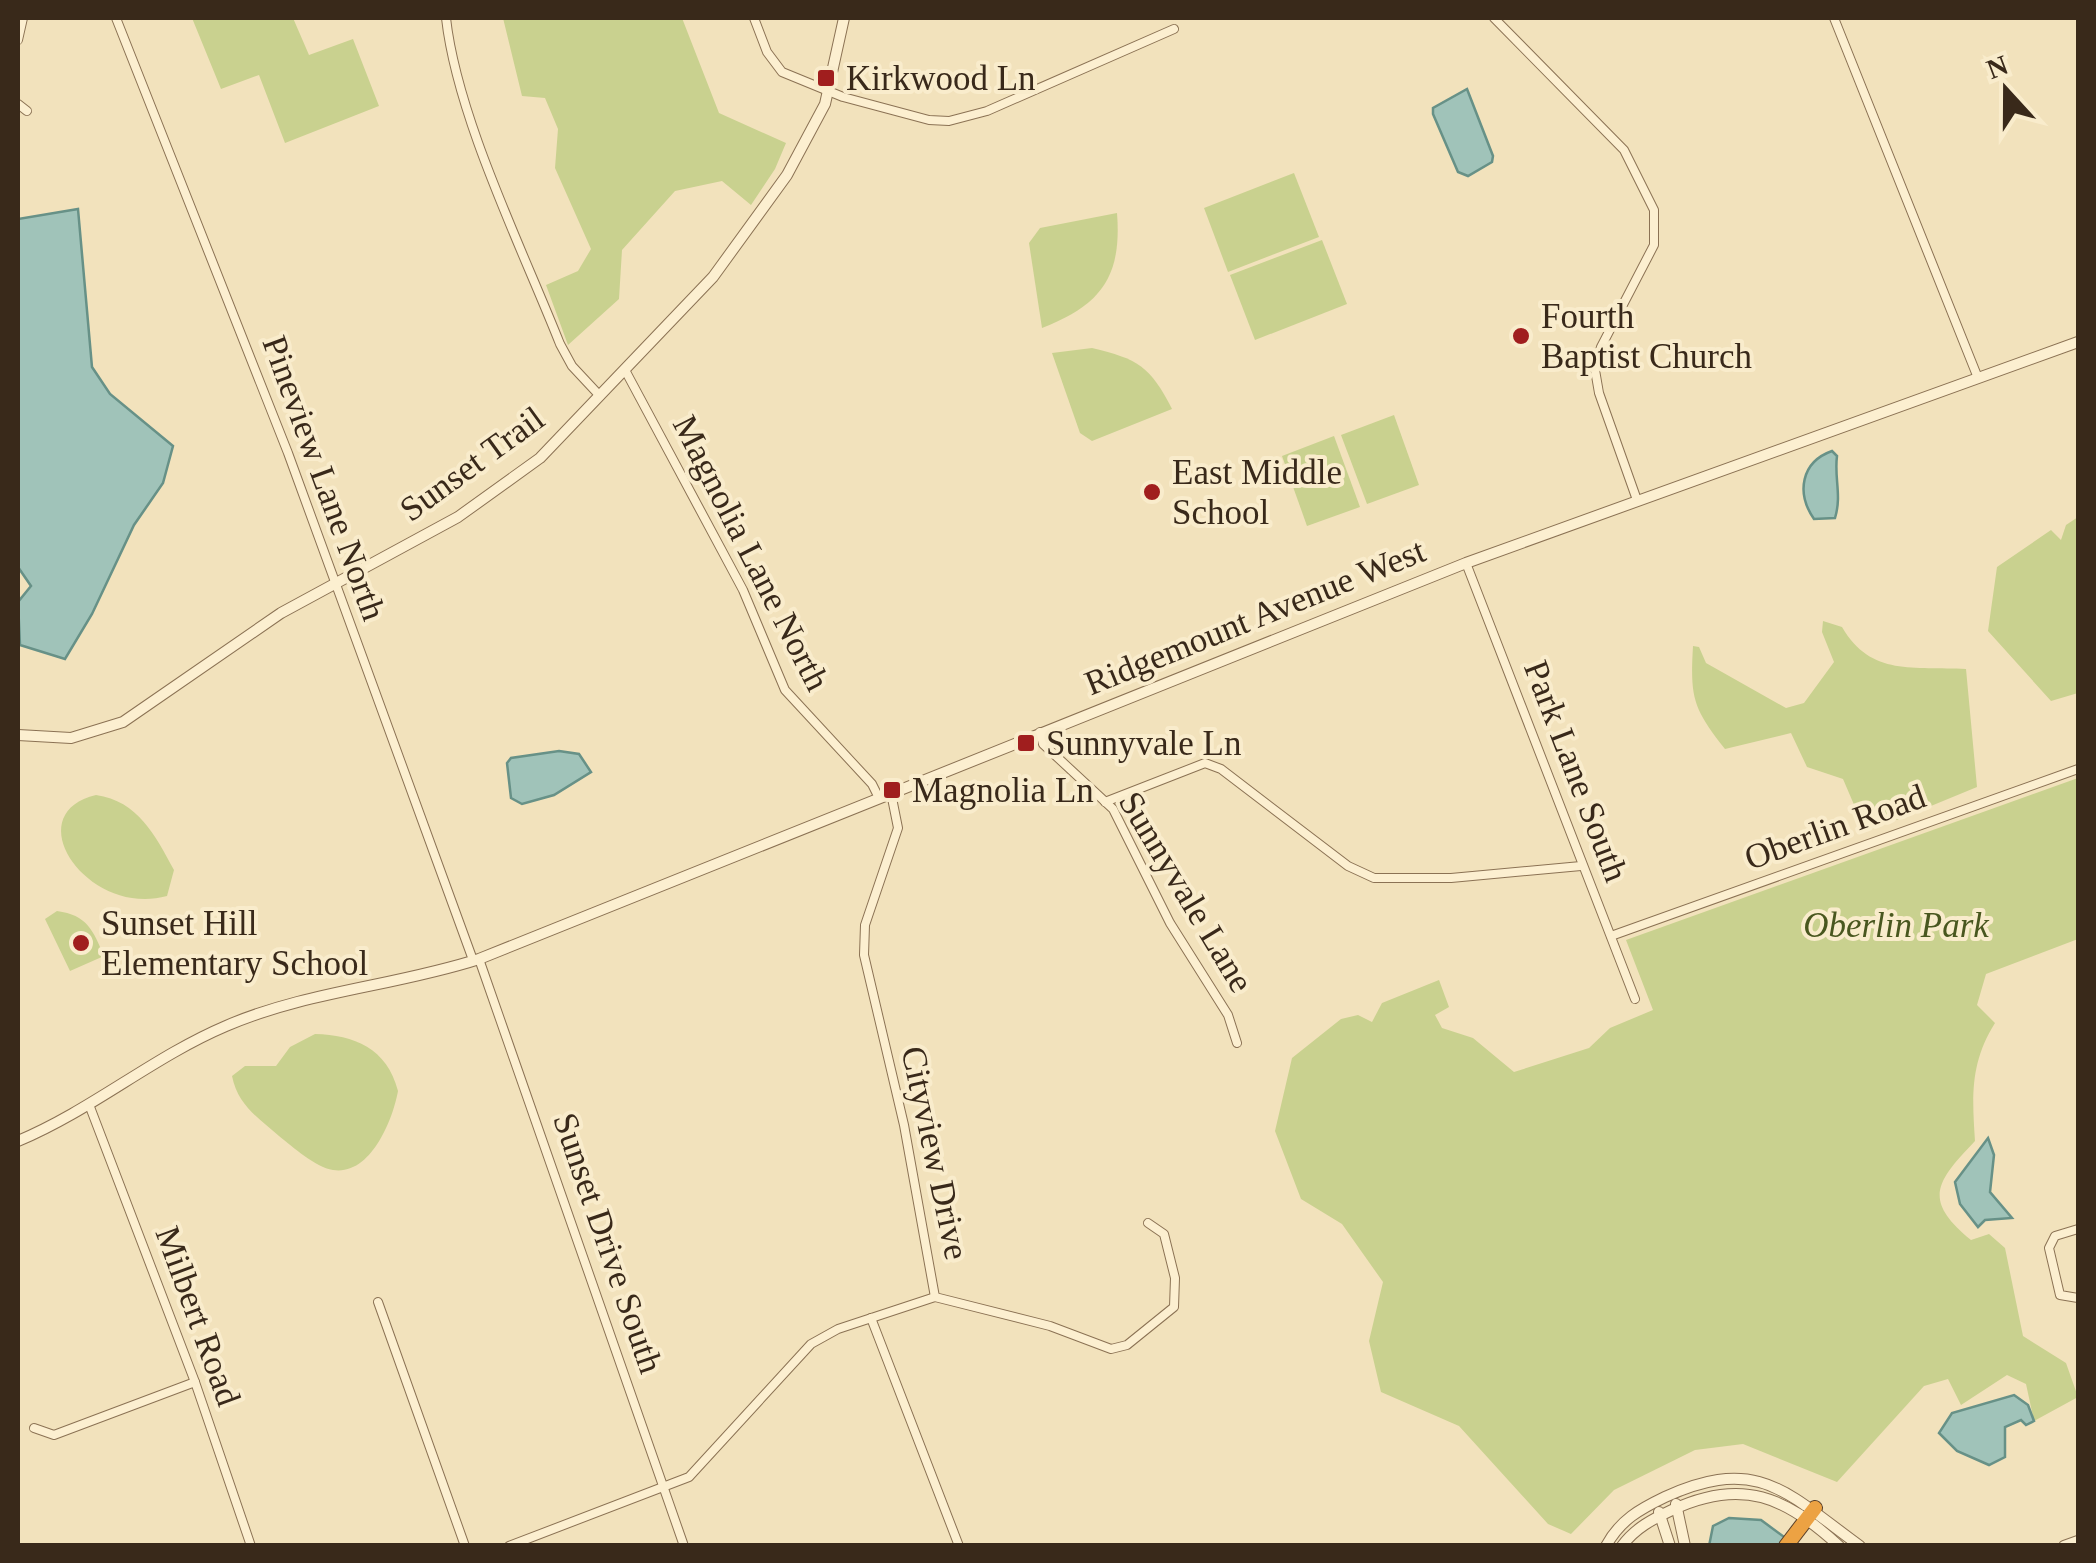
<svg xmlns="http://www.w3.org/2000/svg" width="2096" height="1563" font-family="'Times New Roman',serif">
  <rect width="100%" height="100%" fill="#f2e2bc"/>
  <g fill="#c9d18f">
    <polygon points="192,18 293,18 309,55 353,39 379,106 285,143 259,75 221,89"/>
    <polygon points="503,18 682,18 719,113 786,143 775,169 751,205 722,181 675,191 622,250 619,299 568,345 546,285 578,271 591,249 555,168 558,129 545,98 522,96"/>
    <polygon points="1294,173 1319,237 1228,272 1204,208"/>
    <path d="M1117 213C1122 277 1101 305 1042 328L1029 243 1040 228Z"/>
    <polygon points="1322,240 1347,304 1255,340 1230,275"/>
    <path d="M1092 348C1138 359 1150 366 1172 409L1092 441 1080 433 1052 353Z"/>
    <polygon points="1394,415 1419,485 1367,504 1341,435"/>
    <polygon points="1334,436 1360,507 1307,526 1282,456"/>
    <polygon points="2078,517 2078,693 2051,701 1988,631 1997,567 2051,530 2061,540 2066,525"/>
    <path d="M1823 621 1842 627C1871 677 1914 666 1966 669L1977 787 1897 820 1855 807 1843 779 1807 767 1791 733 1725 749C1693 708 1690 698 1693 646L1699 647 1706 663 1786 708 1804 703 1834 662 1822 632Z"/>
    <path d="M2078 778V939L1986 974 1977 1005 1995 1023C1970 1063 1972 1096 1975 1141 1936 1182 1922 1200 1971 1240L1989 1234 2005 1248 2023 1336 2066 1363 2078 1397 2034 1421 2026 1384 2007 1375 1961 1405 1948 1379 1924 1386 1837 1482 1743 1444 1695 1450 1614 1490 1571 1534 1548 1524 1459 1426 1381 1392 1369 1341 1383 1282 1342 1224 1301 1199 1275 1131 1292 1058 1341 1019 1358 1015 1372 1022 1382 1003 1439 980 1449 1007 1435 1015 1442 1028 1473 1038 1514 1072 1589 1048 1610 1028 1653 1010 1626 940Z"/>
    <path d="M96 795C138 801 155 835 174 870L167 896C88 918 16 814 96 795Z"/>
    <path d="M57 911C87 915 93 930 104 956L70 971 45 919Z"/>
    <path d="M315 1034C354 1035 387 1048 398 1091 393 1119 371 1176 333 1170 315 1167 293 1147 279 1136 257 1117 238 1105 232 1076L245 1066H276L290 1047Z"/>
  </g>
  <g fill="#a0c3b9" stroke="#679187" stroke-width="2.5">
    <polygon points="1467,89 1493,156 1492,162 1468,176 1458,172 1433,114 1433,108"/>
    <polygon points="78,209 92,367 110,394 173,446 163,483 134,525 92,614 65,659 20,645 18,602 31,586 18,567 18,219"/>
    <path d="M1832 451 1837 456C1834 478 1842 495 1835 518L1814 519C1796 493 1801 462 1832 451Z"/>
    <polygon points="559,751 579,754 591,772 554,795 522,804 511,798 507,763 511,758"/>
    <polygon points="1988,1138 1994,1155 1990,1192 2012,1218 1985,1220 1978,1227 1960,1204 1955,1182"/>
    <polygon points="2014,1395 2028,1405 2034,1421 2026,1425 2021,1420 2005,1427 2005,1457 1989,1465 1957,1451 1939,1433 1952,1413"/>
    <polygon points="1729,1518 1761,1520 1795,1545 1709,1546 1713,1526"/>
  </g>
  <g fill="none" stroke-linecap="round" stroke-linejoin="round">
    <defs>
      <g id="minor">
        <polyline points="116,18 288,453 473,960"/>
        <path d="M446 18C457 117 522 248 560 344L572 366 600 396"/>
        <polyline points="754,18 767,52 782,72 843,97 929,120 949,121 987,111 1174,29"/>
        <polyline points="1494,18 1624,150 1654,210 1654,245 1601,347 1595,370 1599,393 1637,500"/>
        <polyline points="1834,18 1978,378"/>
        <polyline points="18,40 23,18"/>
        <polyline points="18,104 27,111"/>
        <polyline points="625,370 743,590 785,690 872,784 879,798"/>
        <polyline points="1466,563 1635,999"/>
        <polyline points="1040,732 1043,744 1113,809 1170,923 1228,1015 1237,1043"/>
        <polyline points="891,793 898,828 865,925 864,955 904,1125 935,1297"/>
        <polyline points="1105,802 1205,763 1221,769 1348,866 1374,878 1451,878 1581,866"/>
        <polyline points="1611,936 2078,769"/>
        <polyline points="479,959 684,1546"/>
        <polyline points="90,1107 195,1382 251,1546"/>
        <polyline points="2078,1229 2055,1236 2049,1248 2060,1295 2078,1298"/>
        <polyline points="935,1297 1050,1326 1111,1349 1127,1345 1174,1307 1175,1278 1164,1234 1148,1223"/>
        <polyline points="378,1302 465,1546"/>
        <polyline points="871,1318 959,1546"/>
        <polyline points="34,1428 54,1435 195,1382"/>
        <polyline points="509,1546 689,1477 811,1344 838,1329 935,1297"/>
      </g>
      <g id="tertiary">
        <polyline points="18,735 71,738 123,722 281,613 458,517 540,458 713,277 787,175 825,104 844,18"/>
        <path d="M18 1141C92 1110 153 1057 226 1026 307 991 396 986 479 959L1466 563 2078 342"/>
        <polyline points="1676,1504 1685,1546"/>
        <polyline points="1659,1512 1670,1546"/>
        <path d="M1606 1546C1620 1520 1640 1509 1665 1497 1759 1454 1788 1494 1860 1546"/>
        <path d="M1622 1546C1635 1528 1653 1519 1672 1510 1742 1477 1786 1497 1839 1546"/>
        <polyline points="2064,1546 2078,1541"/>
      </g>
      <polyline id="motorway" points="1786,1546 1815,1508"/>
    </defs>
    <use href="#minor" stroke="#8b7254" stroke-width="10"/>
    <use href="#tertiary" stroke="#8b7254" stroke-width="12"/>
    <use href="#motorway" stroke="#583f29" stroke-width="16"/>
    <use href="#minor" stroke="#fcefd0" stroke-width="8"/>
    <use href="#tertiary" stroke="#fcefd0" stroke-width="10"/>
    <use href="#motorway" stroke="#eca243" stroke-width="14"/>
  </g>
  <g fill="#a01e1e" stroke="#f9eccc" stroke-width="4">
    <rect x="816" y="68" width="20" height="20" rx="5"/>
    <circle cx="1521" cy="336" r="10"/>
    <circle cx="1152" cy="492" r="10"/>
    <rect x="1016" y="733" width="20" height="20" rx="5"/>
    <rect x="882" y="780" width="20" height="20" rx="5"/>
    <circle cx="81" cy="943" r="10"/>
  </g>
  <g text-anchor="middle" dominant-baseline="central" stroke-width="8" stroke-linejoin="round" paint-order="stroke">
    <g font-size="35" fill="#39291a" stroke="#f9eccc" text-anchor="start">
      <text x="846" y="78">Kirkwood Ln</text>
      <text x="1541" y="316">Fourth<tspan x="1541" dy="40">Baptist Church</tspan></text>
      <text x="1172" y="472">East Middle<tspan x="1172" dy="40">School</tspan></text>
      <text x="1046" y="743">Sunnyvale Ln</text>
      <text x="912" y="790">Magnolia Ln</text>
      <text x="101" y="923">Sunset Hill<tspan x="101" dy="40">Elementary School</tspan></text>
    </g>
    <g font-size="35" fill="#39291a" stroke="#f9eccc">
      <text transform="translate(472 464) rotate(-36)">Sunset Trail</text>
      <text transform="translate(324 478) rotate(70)">Pineview Lane North</text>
      <text transform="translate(751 553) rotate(63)">Magnolia Lane North</text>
      <text transform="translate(1255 617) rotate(-22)">Ridgemount Avenue West</text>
      <text transform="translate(1576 771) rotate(69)">Park Lane South</text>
      <text transform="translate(1835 827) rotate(-20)">Oberlin Road</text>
      <text transform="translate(1186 892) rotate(59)">Sunnyvale Lane</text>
      <text transform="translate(935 1153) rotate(78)">Cityview Drive</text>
      <text transform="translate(608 1243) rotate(71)">Sunset Drive South</text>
      <text transform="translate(198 1316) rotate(70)">Milbert Road</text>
    </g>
    <g font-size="35" font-style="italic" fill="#49571f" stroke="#f9eccc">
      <text x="1896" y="925">Oberlin Park</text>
    </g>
  </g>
  <rect width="2096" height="1563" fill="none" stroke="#39291a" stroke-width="40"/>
  <g transform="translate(2006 90) rotate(339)" stroke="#f9eccc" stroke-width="8" paint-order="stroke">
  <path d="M0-8L18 38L0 25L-18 38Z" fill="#39291a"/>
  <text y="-15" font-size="28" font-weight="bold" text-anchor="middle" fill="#39291a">N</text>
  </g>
</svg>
